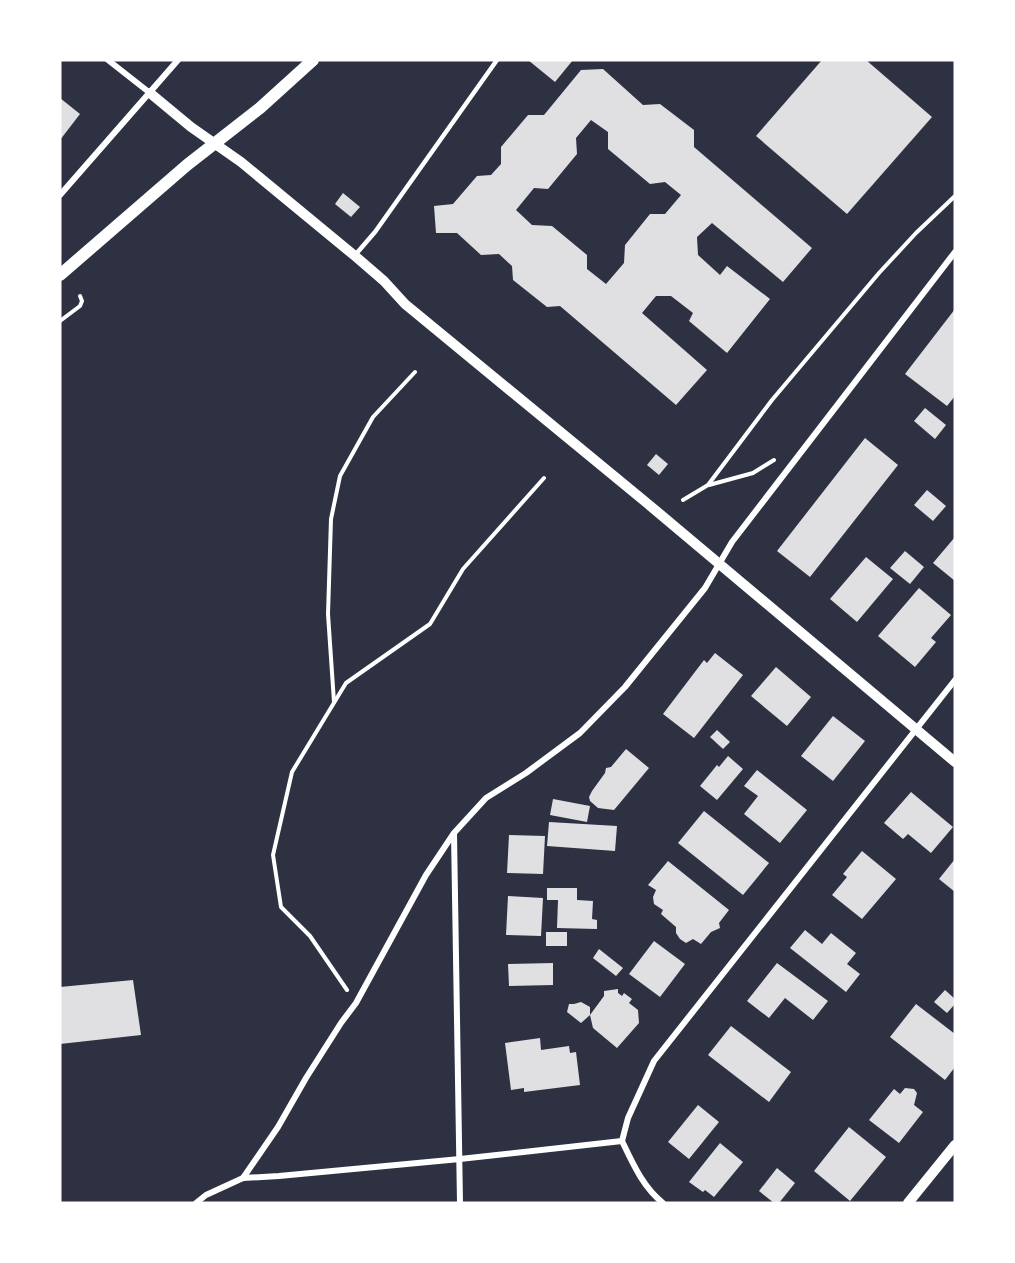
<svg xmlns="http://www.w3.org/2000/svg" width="1015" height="1263" font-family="'Public Sans',sans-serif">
  <rect width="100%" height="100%" fill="#2d3142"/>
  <g fill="#e0e0e3" fill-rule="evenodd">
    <polygon points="528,60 573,60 555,82"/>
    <polygon points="822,60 866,60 932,117 847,214 756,136"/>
    <path d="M603 69 643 105 660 104 694 130V147L812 248 783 282 712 223 697 237 698 255 720 275 727 266 770 299 727 353 689 321 693 313 671 296H656L642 313 707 370 676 405 560 306 547 307 513 280 512 266 499 254 481 255 457 233H436L434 206 453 204 477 176 491 175 501 164V147L528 115H544L581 70ZM591 120 608 132V149L650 184 665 182 681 195 665 214H650L625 245 624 263 606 284 587 269V255L552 226 532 225 516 210 534 188 548 189 577 154 576 138Z"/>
    <polygon points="60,98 80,114 60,140"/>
    <polygon points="343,193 360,207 351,217 335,204"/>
    <polygon points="955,309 955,396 947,406 905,374"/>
    <polygon points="925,408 946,425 935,439 914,421"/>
    <polygon points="865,438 898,465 810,577 777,551"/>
    <polygon points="656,454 668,464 659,475 647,465"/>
    <polygon points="927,490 946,506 933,521 914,505"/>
    <polygon points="955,537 955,581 933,563"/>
    <polygon points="905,551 924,567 910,584 890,568"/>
    <polygon points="866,557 893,579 857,622 830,599"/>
    <polygon points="919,588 951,615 931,638 936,642 915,667 878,636"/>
    <polygon points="715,653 743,675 694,738 663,714 704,660 707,663"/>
    <polygon points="776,667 811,697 787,726 751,696"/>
    <polygon points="833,716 865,741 833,781 801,756"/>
    <polygon points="717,730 730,742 723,749 710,737"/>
    <polygon points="626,749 649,768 614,810 598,808 590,801 589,797 592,791 605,773 606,768 611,767"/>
    <polygon points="728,756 743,769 717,800 700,786 717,765 719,767"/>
    <polygon points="757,770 807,810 780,843 744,814 758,796 744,786"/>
    <polygon points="911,792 953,827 931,853 908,834 903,839 884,823"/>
    <polygon points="553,799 590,806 587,822 550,815"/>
    <polygon points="704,811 769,863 743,895 678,843"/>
    <polygon points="549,822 617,826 615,851 547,846"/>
    <polygon points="509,835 545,836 543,874 507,873"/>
    <polygon points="862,851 896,879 862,919 832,895 847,877 843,874"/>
    <polygon points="955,859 955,892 939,879"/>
    <polygon points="668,861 729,910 719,923 720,928 711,932 701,944 693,939 686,943 680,939 676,933 676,927 661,914 663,910 654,904 653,897 656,890 648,885"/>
    <polygon points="547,888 577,888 577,900 593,901 592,919 597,920 597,929 557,928 558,900 547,900"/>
    <polygon points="508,896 543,898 541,936 506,935"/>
    <polygon points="805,930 822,944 831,933 856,953 847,964 860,974 846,992 790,948"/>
    <rect x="546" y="932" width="21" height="14"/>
    <polygon points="654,941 685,964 660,997 629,974"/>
    <polygon points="599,949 623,968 616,976 593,958"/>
    <polygon points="553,963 553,985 509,986 508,964"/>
    <polygon points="777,963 828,1001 813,1020 785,998 769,1018 747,1001"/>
    <polygon points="133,980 141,1035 60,1044 60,987"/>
    <polygon points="618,989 618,993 622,996 624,993 632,999 629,1003 638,1010 639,1023 617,1048 593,1028 590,1015 604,996 604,991"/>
    <polygon points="945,990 955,999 955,1004 947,1013 934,1002"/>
    <polygon points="581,1002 590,1007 590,1015 581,1023 567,1012 569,1004 574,1004"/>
    <polygon points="916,1004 955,1034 955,1067 945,1080 890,1037"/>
    <polygon points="731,1026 791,1072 769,1102 708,1055"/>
    <polygon points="540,1038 541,1050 569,1046 570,1053 576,1052 580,1085 524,1092 524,1088 511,1090 505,1043"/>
    <polygon points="905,1088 914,1089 917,1093 914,1105 923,1112 899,1143 869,1120 894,1089 900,1094"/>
    <polygon points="698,1105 719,1122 689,1159 668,1142"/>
    <polygon points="849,1127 886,1157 850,1201 814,1171"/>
    <polygon points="720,1143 743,1162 714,1197 705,1190 703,1192 689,1182"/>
    <polygon points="777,1168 795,1183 779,1203 774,1203 759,1191"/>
  </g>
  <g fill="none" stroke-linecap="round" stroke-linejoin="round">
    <g stroke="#fff" stroke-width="4">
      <polyline points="60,321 80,306 82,301 80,296"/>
      <polyline points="709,485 753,473 774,460"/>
      <polyline points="683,500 708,485 772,400 879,273 916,233 955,196"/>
      <polyline points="334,702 328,614 331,519 340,476 373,417 415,372"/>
      <polyline points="347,990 310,936 281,907 273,855 292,772 346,683 430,624 463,569 544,478"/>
    </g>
    <polyline stroke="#fff" stroke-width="4.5" points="356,254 375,232 497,60"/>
    <g stroke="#fff" stroke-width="6">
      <polyline points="108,60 150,93"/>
      <polyline points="60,195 178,60"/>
      <polyline points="454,834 460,1203"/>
      <polyline points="622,1141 628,1118 654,1061 955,680"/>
      <path d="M622 1141C633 1164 643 1187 663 1203"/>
      <polyline points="243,1178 278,1127 306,1078 341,1023 356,1003 426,875 454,833 486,798 526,773 580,733 625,687 705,588 732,542 955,252"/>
      <polyline points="196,1203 206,1195 243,1178 279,1176 460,1159 622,1141"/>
    </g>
    <g stroke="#fff" stroke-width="10">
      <polyline points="150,93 191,127 241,162 355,256 384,281 405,304 648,504 955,762"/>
      <polyline points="908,1203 955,1145"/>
    </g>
    <polyline stroke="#fff" stroke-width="12" points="60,275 187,165 260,108 313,60"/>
  </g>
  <rect width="1015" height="1263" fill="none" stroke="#ffffff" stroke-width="123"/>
</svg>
